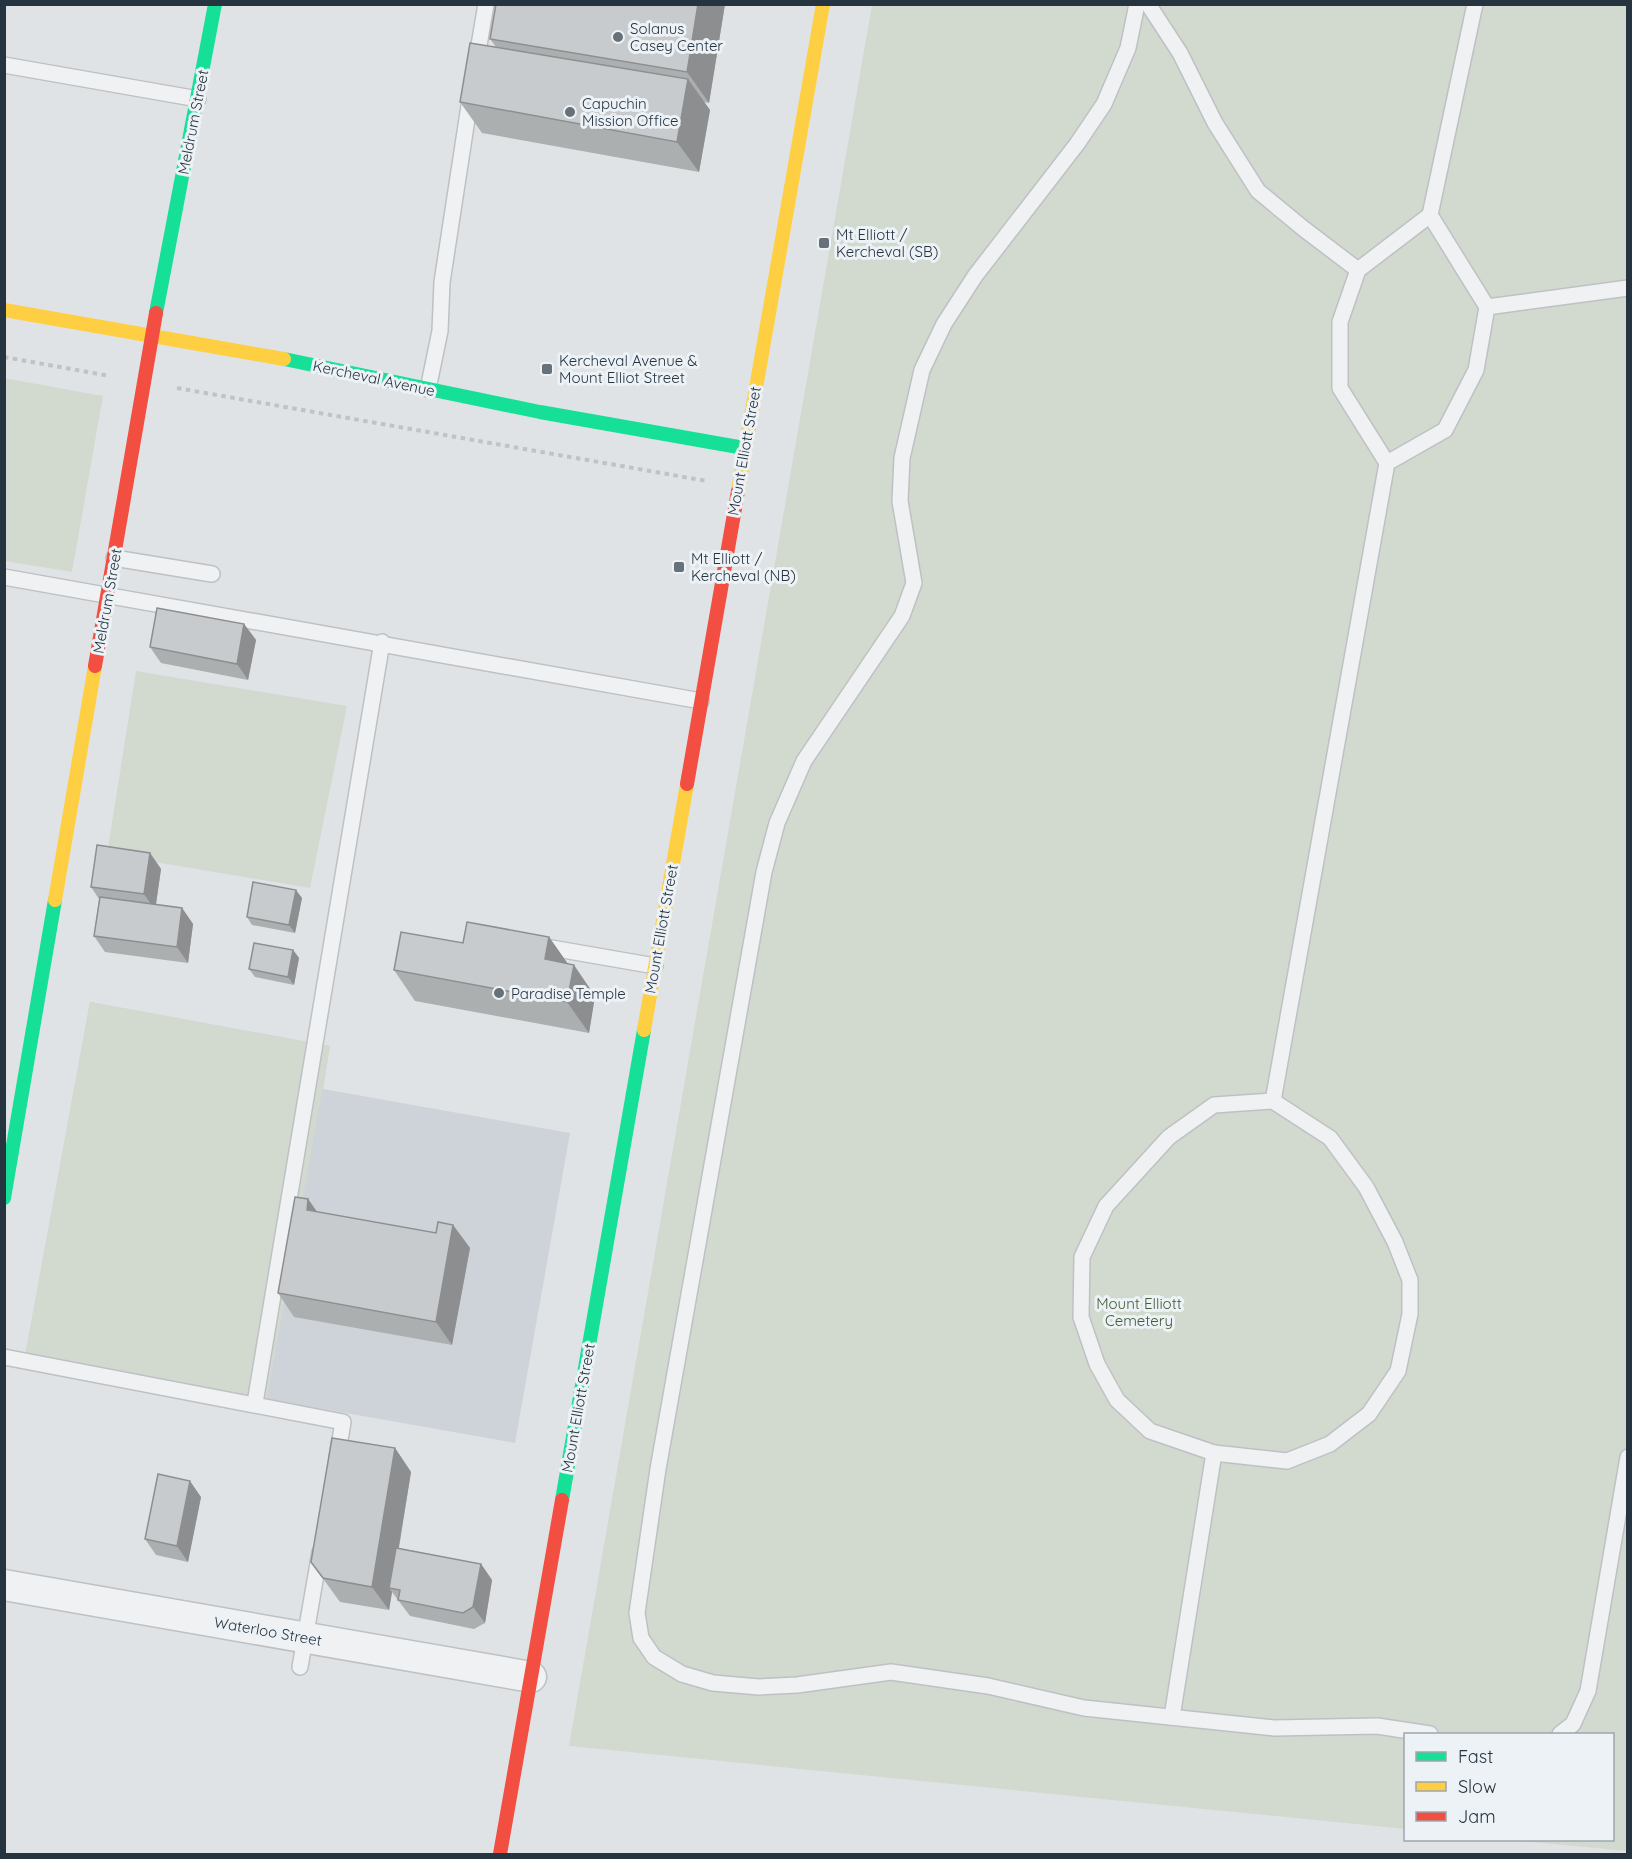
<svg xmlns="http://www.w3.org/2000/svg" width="1632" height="1859" font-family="Quicksand,sans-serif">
  <rect width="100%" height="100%" fill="#e0e3e5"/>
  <polygon fill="#cdd3d9" points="90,1002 330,1046 323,1089 570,1133 515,1443 25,1356"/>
  <g fill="#d2dad0">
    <polygon points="872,5 1627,5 1627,1851 1510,1840 1612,1840 1612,1734 1406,1734 1405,1829 569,1746"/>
    <polygon points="4,378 103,396 72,572 5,561"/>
    <polygon points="136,671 347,706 310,888 107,854"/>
    <polygon points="90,1002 330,1046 267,1398 25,1356"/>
  </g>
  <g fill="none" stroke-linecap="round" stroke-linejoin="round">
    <defs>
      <g id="lane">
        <polyline points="1137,4 1128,48 1104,104 1077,144 975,276 944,324 922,370 902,458 900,501 914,583 902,616 804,761 777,823 764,872 658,1469 637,1613 641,1638 654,1657 682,1674 713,1683 759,1687 797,1685 891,1672 988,1686 1084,1708 1274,1728 1377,1726 1430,1734"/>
        <polyline points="1148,4 1180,53 1215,123 1258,191 1304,229 1358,270"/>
        <polyline points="476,63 486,4"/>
        <polyline points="4,65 198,99"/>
        <polyline points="1487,307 1628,288"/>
        <polyline points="428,389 440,331 442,282 471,93"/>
        <polyline points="1387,463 1340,388 1340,322 1358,270 1430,215"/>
        <polyline points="114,558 212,574"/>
        <polyline points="4,577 701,701"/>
        <polyline points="540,946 655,966"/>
        <polyline points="4,1357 343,1422 337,1458"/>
        <polyline points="255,1403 382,642"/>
        <polyline points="1214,1453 1150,1431 1117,1400 1097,1364 1081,1317 1082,1257 1106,1206 1169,1137 1214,1105 1273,1101"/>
        <polyline points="300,1667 320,1552"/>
        <polyline points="1172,1717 1214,1453 1287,1461 1330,1444 1369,1414 1398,1371 1410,1314 1410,1280 1395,1242 1366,1187 1330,1138 1273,1101 1387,463 1445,430 1476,370 1487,307 1430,215 1475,4"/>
        <polyline points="1560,1734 1573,1724 1588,1691 1628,1457"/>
      </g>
      <polyline id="street" points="4,1585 531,1677"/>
    </defs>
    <use href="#lane" stroke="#bec1c3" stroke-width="18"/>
    <use href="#street" stroke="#bec1c3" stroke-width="33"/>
    <g stroke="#bfc3c5" stroke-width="4" stroke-dasharray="4.5 4.5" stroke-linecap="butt">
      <polyline points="4,357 110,376"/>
      <polyline points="177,388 707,481"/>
    </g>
    <use href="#lane" stroke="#eff1f2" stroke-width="15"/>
    <use href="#street" stroke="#eff1f2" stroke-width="30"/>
    <g stroke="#16e098" stroke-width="14">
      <polyline points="156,313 215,4"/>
      <polyline points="284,359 540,412 744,448"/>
      <polyline points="4,1198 55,900"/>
      <polyline points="562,1500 644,1030"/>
    </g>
    <g stroke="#ffcf43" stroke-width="14">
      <polyline points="4,310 284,359"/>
      <polyline points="738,491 823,4"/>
      <polyline points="55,900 95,666"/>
      <polyline points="644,1030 687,784"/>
    </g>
    <g stroke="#f24e42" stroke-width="14">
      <polyline points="95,666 156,313"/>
      <polyline points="687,784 738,491"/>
      <polyline points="500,1854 562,1500"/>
    </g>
  </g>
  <g fill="#acafb0">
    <polygon points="496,4 725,4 709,103 704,102 710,110 699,172 482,133 460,102 496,47 490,39"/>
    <polygon points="244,624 256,640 248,680 161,663 150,647"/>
    <polygon points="150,853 161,869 156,905 182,908 193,924 188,963 105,952 94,936 99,899 91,887"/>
    <polygon points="302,898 295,933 252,925 247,917"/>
    <polygon points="549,937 568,964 595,996 589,1033 415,1001 394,970 463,943"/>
    <polygon points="293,950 299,958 294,985 255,977 249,969"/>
    <polygon points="308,1199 317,1212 436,1233 453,1225 470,1248 452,1345 294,1317 278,1293"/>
    <polygon points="395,1448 411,1472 399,1548 481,1564 492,1580 485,1623 474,1629 410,1616 392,1592 389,1610 340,1602 311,1562"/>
    <polygon points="201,1497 188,1562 156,1555 145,1539"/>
  </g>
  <g fill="#8c8e90">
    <polygon points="698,4 725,4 709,103 687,72"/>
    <polygon points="688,79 710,110 699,172 677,142"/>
    <polygon points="244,624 256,640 248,680 237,664"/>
    <polygon points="150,853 161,869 155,910 144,894"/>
    <polygon points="296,890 302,898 295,933 289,925"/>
    <polygon points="182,908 193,924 188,963 177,947"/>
    <polygon points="549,937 570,967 545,959"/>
    <polygon points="293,950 299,958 294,985 288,977"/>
    <polygon points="574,965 595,996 589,1033 567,1002"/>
    <polygon points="308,1199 325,1223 307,1210"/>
    <polygon points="453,1225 470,1248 452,1345 436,1322"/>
    <polygon points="395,1448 411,1472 392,1588 389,1588 392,1592 389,1610 372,1587"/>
    <polygon points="190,1481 201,1497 188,1562 177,1546"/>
    <polygon points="481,1564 492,1580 485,1623 473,1607"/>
  </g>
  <g fill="#c8cbcd" stroke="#8c8e90" stroke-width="1.5">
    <polygon points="496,4 698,4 687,72 490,39"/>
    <polygon points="470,43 688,79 677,142 460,102"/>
    <polygon points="157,608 244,624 237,664 150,647"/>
    <polygon points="97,845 150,853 144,894 91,887"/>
    <polygon points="253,882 296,890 289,925 247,917"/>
    <polygon points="100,897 182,908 177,947 94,936"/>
    <polygon points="467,922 549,937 545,959 574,965 567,1002 394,970 401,932 463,943"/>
    <polygon points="254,943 293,950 288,977 249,969"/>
    <polygon points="295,1197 308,1199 307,1210 436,1233 438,1222 453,1225 436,1322 278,1293"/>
    <polygon points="332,1438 395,1448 372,1587 323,1578 311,1562"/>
    <polygon points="158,1474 190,1481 177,1546 145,1539"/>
    <polygon points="396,1548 481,1564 473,1607 463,1613 398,1600 400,1590 389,1588"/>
  </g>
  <g fill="#67717a" stroke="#edf2f6" stroke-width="2">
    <circle cx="618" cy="37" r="6"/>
    <circle cx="570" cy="112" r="6"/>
    <rect x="818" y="237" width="12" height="12" rx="3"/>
    <rect x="541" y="363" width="12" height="12" rx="3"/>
    <rect x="673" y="561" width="12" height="12" rx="3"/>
    <circle cx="499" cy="993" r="6"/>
  </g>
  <g text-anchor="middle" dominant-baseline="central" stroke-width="6" stroke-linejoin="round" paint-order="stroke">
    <g font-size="15" fill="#263440" stroke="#edf2f6" text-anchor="start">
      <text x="630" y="28">Solanus<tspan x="630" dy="17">Casey Center</tspan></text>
      <text x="582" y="103">Capuchin<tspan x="582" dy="17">Mission Office</tspan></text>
      <text x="836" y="234">Mt Elliott /<tspan x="836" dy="17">Kercheval (SB)</tspan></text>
      <text x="559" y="360">Kercheval Avenue &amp;<tspan x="559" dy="17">Mount Elliot Street</tspan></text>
      <text x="691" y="558">Mt Elliott /<tspan x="691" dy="17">Kercheval (NB)</tspan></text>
      <text x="511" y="993">Paradise Temple</text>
    </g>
    <g font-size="15" fill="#263440" stroke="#edf2f6">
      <text transform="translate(193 122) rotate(-79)">Meldrum Street</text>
      <text transform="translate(374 378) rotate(12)">Kercheval Avenue</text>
      <text transform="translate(744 451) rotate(-80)">Mount Elliott Street</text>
      <text transform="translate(107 601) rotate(-80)">Meldrum Street</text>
      <text transform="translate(661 929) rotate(-80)">Mount Elliott Street</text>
      <text transform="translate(578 1408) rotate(-80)">Mount Elliott Street</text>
      <text transform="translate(268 1631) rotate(10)">Waterloo Street</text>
    </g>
    <g font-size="15" fill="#425d32" stroke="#edf2f6">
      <text x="1139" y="1303">Mount Elliott<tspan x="1139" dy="17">Cemetery</tspan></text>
    </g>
  </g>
  <rect width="1632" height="1859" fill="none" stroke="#263440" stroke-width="12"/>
  <rect x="1404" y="1733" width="210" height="108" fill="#edf2f6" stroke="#9da6ad" stroke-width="1.5"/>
  <rect x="1416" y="1752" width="30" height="9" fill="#16e098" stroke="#9da6ad" stroke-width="1.5"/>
  <text x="1458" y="1763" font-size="18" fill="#263440">Fast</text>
  <rect x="1416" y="1782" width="30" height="9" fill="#ffcf43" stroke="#9da6ad" stroke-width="1.5"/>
  <text x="1458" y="1793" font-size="18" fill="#263440">Slow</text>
  <rect x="1416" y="1812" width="30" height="9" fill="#f24e42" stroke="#9da6ad" stroke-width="1.5"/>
  <text x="1458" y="1823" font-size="18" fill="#263440">Jam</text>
</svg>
